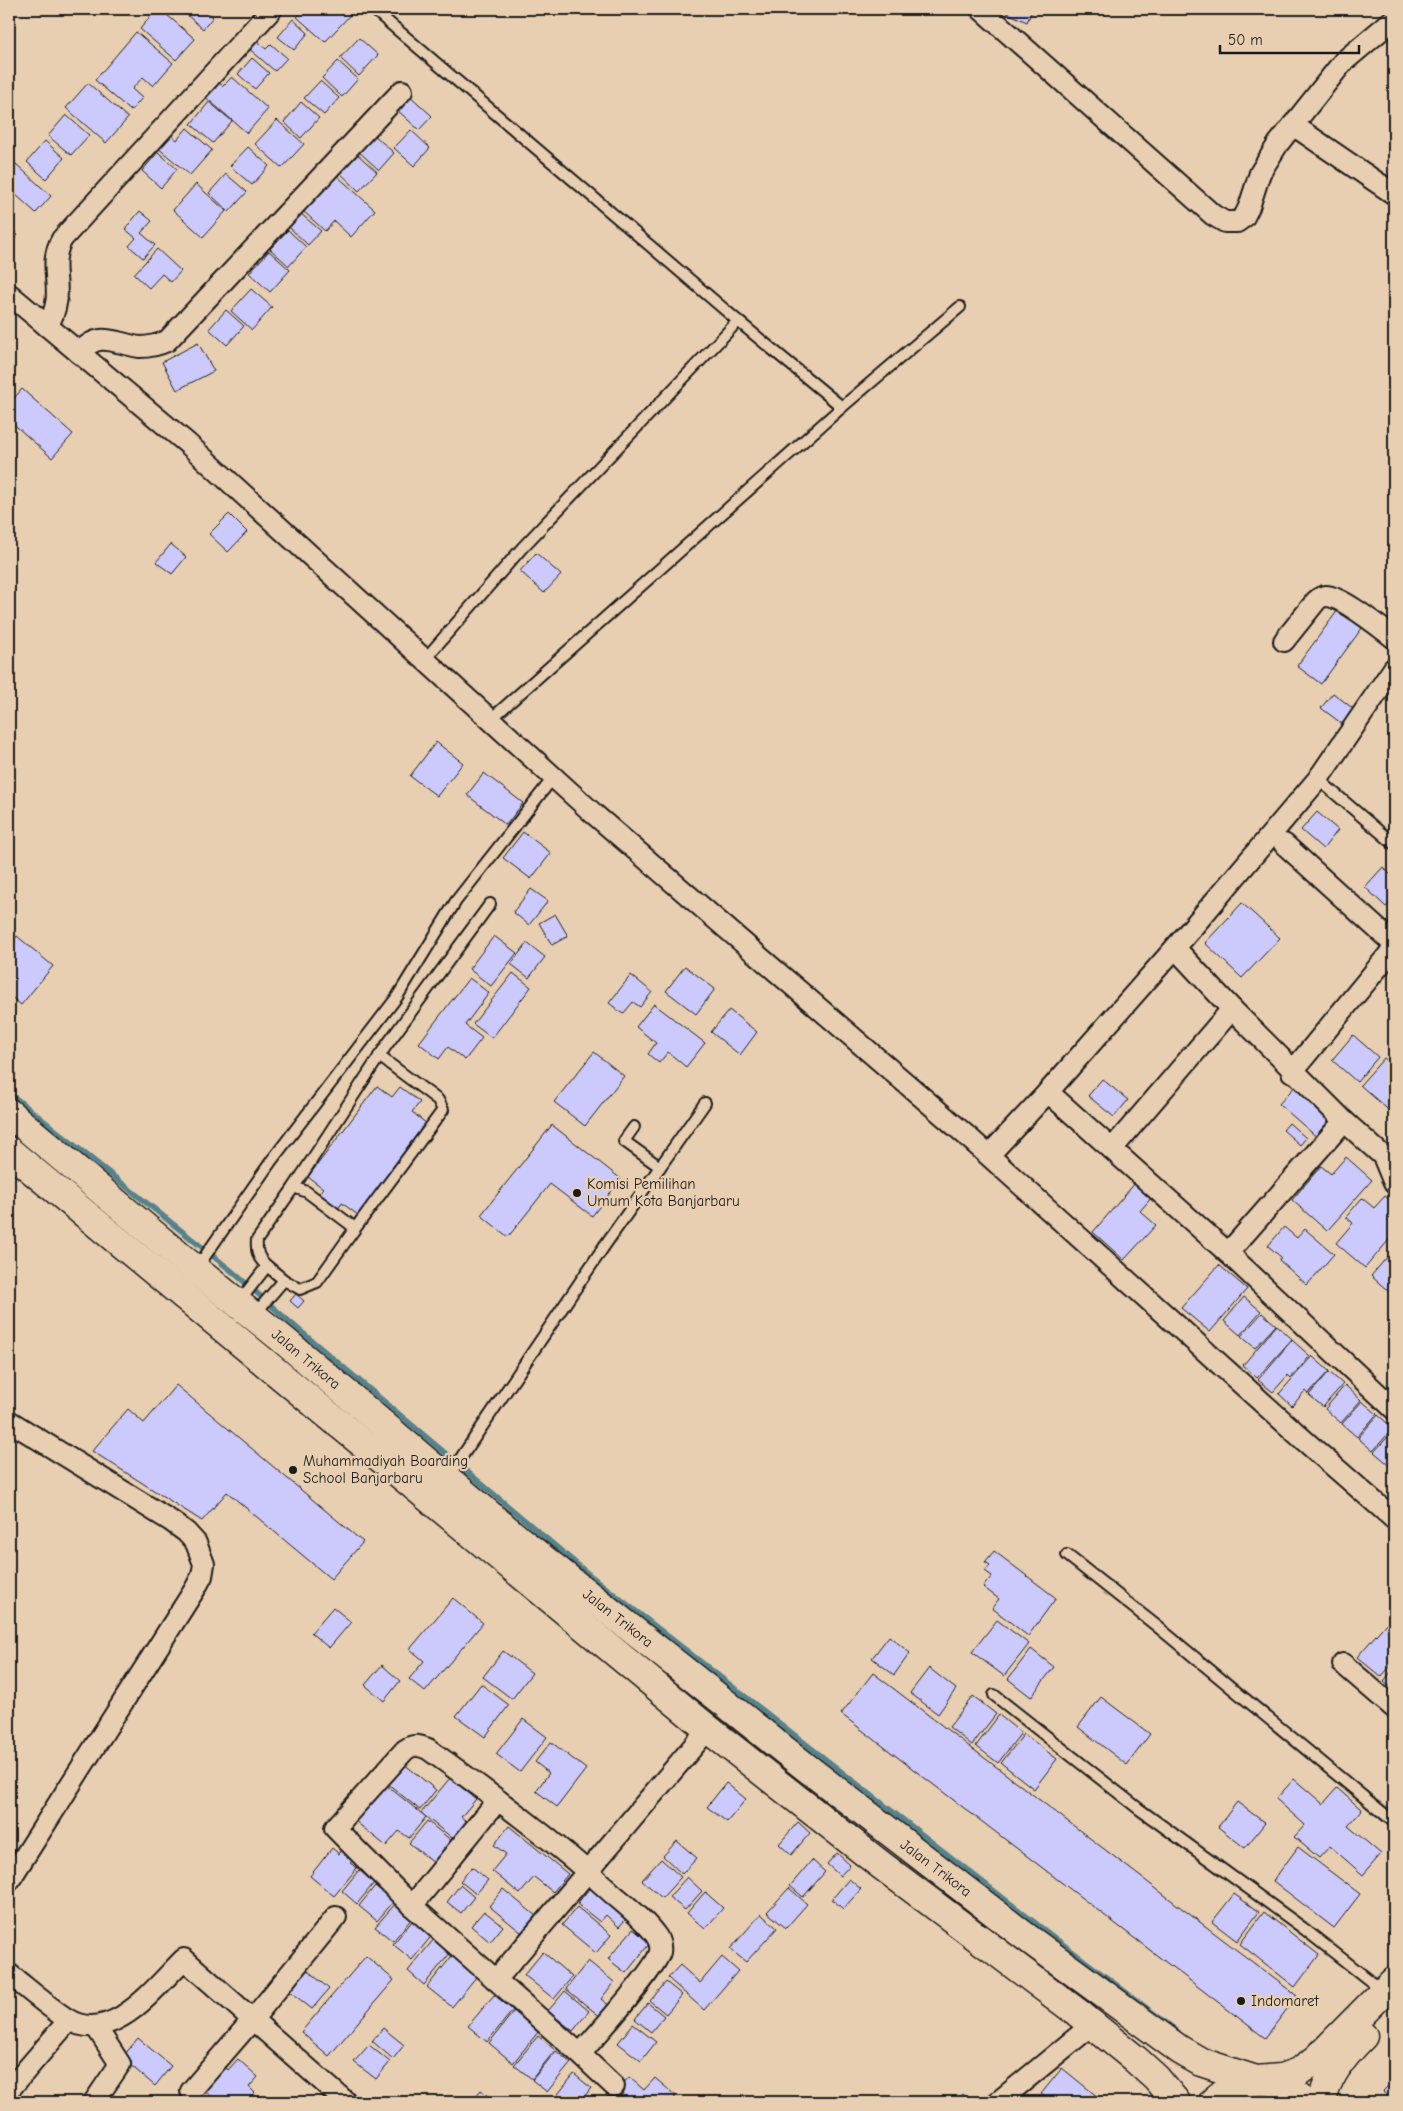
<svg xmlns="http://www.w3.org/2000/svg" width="1403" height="2111" font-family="'Comic Neue',sans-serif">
  <rect width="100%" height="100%" fill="#e9cfb1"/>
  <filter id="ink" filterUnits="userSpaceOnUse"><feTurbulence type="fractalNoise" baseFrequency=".02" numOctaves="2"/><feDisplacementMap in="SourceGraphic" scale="10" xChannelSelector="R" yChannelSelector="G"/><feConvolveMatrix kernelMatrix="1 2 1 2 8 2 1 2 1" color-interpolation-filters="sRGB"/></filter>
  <g filter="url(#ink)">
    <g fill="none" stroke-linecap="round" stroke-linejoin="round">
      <polyline stroke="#54838d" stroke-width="5.5" points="9,1093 233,1272 291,1323 592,1577 1048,1933 1178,2032"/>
    </g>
    <g fill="#cccafd" stroke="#1c1c1c">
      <polygon points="157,9 160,9 195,39 176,60 140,29"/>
      <polygon points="192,9 204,9 213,17 203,29 187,15"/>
      <polygon points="304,9 345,9 351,14 325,42 297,17"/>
      <polygon points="999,9 1033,9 1027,22"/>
      <polygon points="293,19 308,33 294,50 278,37"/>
      <polygon points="136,32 173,63 153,86 143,77 132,89 142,98 131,111 95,80"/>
      <polygon points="359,38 378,55 359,76 340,58"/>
      <polygon points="254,39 266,49 271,44 287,58 275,71 247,47"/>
      <polygon points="252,58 269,73 255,89 238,74"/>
      <polygon points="338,61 358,79 342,97 322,78"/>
      <polygon points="232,77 268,109 247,133 203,95 216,80 223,86"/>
      <polygon points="320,81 339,98 324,115 304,98"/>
      <polygon points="88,83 128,118 106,143 66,108"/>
      <polygon points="408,94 432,116 419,130 395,108"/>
      <polygon points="209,102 232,121 213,143 191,124"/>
      <polygon points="301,102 319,118 301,138 284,122"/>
      <polygon points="66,115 89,135 71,155 48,136"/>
      <polygon points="277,120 304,144 282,168 255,144"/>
      <polygon points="187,128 212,150 190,175 157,147 169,133 177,140"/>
      <polygon points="411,130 430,148 414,166 394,148"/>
      <polygon points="372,133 394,153 379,170 357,150"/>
      <polygon points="45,141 64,158 46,179 27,162"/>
      <polygon points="248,147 269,166 252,185 230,166"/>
      <polygon points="158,152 177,169 161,188 142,171"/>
      <polygon points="355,152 377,172 359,191 338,171"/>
      <polygon points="16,164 51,196 36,213 15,194 9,201 9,172"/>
      <polygon points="226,174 247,192 229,212 209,193"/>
      <polygon points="335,174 375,210 351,237 334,221 325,231 302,210"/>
      <polygon points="196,184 226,211 203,237 173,210"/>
      <polygon points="140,211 152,221 141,233 155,245 143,258 129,246 136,238 125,229"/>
      <polygon points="300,213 321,231 308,245 288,226"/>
      <polygon points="9,227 18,235 9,245"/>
      <polygon points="288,230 306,247 289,266 270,249"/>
      <polygon points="157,249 181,271 171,282 162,274 149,288 134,274"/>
      <polygon points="269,251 290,270 270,292 249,273"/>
      <polygon points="251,289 272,307 252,330 231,311"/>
      <polygon points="226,310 244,326 227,345 209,329"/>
      <polygon points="198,343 214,371 177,390 162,362"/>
      <polygon points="22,389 73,434 52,458 9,420 9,404"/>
      <polygon points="229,514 247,532 228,552 209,534"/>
      <polygon points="171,544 186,557 172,574 156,562"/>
      <polygon points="536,553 561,575 544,593 520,571"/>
      <polygon points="1338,610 1362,628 1321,684 1297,666"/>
      <polygon points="1333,693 1360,714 1349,729 1321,708"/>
      <polygon points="436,742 463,763 437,796 410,776"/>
      <polygon points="484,773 523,803 506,825 467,795"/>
      <polygon points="1317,812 1338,830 1323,849 1301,830"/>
      <polygon points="523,832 551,853 531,879 503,858"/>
      <polygon points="1383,867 1394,878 1394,899 1386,907 1365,887"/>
      <polygon points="531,889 548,901 529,925 513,912"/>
      <polygon points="1242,903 1280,938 1242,978 1205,943"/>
      <polygon points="555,914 568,936 552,945 539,923"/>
      <polygon points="17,936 53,966 21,1005 9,995 9,946"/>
      <polygon points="494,936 517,953 491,986 469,969"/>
      <polygon points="527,943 545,957 529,978 511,964"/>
      <polygon points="685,966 715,989 696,1014 666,991"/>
      <polygon points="513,973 531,987 492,1038 473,1024"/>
      <polygon points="631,975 652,992 640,1007 633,1002 623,1014 609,1003"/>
      <polygon points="469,978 489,993 465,1025 482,1038 465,1060 448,1047 439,1059 419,1043"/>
      <polygon points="654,1004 705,1043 686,1067 668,1052 659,1063 648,1054 656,1043 636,1027"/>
      <polygon points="729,1010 757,1032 740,1055 711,1032"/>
      <polygon points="1353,1035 1378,1057 1357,1082 1332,1060"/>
      <polygon points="594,1052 624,1076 585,1126 554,1102"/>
      <polygon points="1384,1058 1394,1066 1394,1115 1360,1085"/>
      <polygon points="1102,1079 1128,1100 1114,1117 1088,1096"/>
      <polygon points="1297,1084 1337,1119 1319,1139 1279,1104"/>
      <polygon points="377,1086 392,1097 400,1087 420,1102 412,1112 427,1124 358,1215 342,1203 336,1212 316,1197 323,1188 308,1177"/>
      <polygon points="1289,1123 1306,1138 1300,1145 1283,1130"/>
      <polygon points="552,1125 621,1179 592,1216 550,1184 508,1237 481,1215"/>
      <polygon points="1346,1157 1372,1180 1327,1231 1292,1200 1321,1166 1331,1174"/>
      <polygon points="1136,1182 1152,1197 1140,1211 1156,1225 1124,1260 1093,1232"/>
      <polygon points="1385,1196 1394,1204 1394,1222 1392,1224 1394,1226 1394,1234 1365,1268 1336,1243 1353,1223 1346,1217 1362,1198 1374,1208"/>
      <polygon points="1284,1227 1297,1238 1305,1229 1334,1254 1307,1285 1279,1260 1281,1257 1268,1246"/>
      <polygon points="1394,1249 1394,1296 1371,1276"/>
      <polygon points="1219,1265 1247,1289 1210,1332 1181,1308"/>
      <polygon points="296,1294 304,1301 298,1308 290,1301"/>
      <polygon points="1244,1297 1261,1311 1240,1335 1224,1321"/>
      <polygon points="1262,1313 1276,1325 1255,1348 1241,1336"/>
      <polygon points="1277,1325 1292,1339 1257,1378 1243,1365"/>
      <polygon points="1292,1340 1310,1356 1291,1378 1288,1375 1273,1392 1258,1380"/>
      <polygon points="1312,1356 1329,1371 1308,1394 1305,1391 1292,1406 1279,1394"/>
      <polygon points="1329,1372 1343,1384 1323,1407 1309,1395"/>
      <polygon points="176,1385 363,1542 331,1579 227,1492 202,1521 92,1451 128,1409 144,1423"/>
      <polygon points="1345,1385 1361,1400 1341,1423 1325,1409"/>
      <polygon points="1362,1401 1377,1414 1357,1437 1342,1424"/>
      <polygon points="1378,1415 1393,1428 1373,1451 1358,1438"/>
      <polygon points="1394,1430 1394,1466 1393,1468 1374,1452"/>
      <polygon points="994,1551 1056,1598 1028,1636 992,1608 999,1599 983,1587 992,1576 985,1571 990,1565 985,1562"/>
      <polygon points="453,1598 483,1623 425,1692 409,1679 424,1661 410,1649"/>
      <polygon points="333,1607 351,1622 329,1648 311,1633"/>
      <polygon points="1394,1614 1394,1662 1381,1677 1357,1657"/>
      <polygon points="997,1620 1029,1644 1004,1676 972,1652"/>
      <polygon points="889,1636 910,1653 894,1675 872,1658"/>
      <polygon points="1031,1649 1054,1667 1031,1697 1008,1679"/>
      <polygon points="503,1651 532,1673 512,1699 483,1677"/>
      <polygon points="382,1665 400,1681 384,1701 365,1685"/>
      <polygon points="929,1668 956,1689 938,1714 910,1693"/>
      <polygon points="1394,1668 1394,1690 1384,1681"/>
      <polygon points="873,1673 1297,1996 1265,2038 841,1714"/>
      <polygon points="481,1684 509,1705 485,1737 456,1716"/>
      <polygon points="973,1696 996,1714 972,1745 949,1727"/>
      <polygon points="1101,1697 1150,1734 1127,1765 1078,1727"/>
      <polygon points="999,1715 1021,1733 998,1763 976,1746"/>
      <polygon points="523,1719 547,1737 520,1772 496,1754"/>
      <polygon points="1024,1734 1057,1759 1034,1789 1001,1763"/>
      <polygon points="551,1742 586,1769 557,1807 536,1791 549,1773 535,1762"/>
      <polygon points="403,1763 436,1790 420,1810 387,1783"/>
      <polygon points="450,1778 476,1799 461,1817 470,1824 456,1841 421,1813"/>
      <polygon points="1294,1779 1323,1804 1337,1788 1362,1810 1348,1826 1381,1854 1363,1875 1330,1846 1319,1858 1294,1837 1305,1825 1276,1799"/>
      <polygon points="726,1783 746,1799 727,1822 707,1807"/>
      <polygon points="385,1784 426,1817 409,1838 399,1831 386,1846 355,1821"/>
      <polygon points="1237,1802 1265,1823 1245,1848 1218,1827"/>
      <polygon points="427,1821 452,1841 434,1863 409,1843"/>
      <polygon points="798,1822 810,1833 791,1855 779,1844"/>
      <polygon points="509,1826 568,1874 553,1892 534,1877 520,1894 492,1871 506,1854 494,1845"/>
      <polygon points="677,1841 697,1858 682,1874 663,1856"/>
      <polygon points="1298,1847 1360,1894 1334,1928 1273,1881"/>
      <polygon points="332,1848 339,1854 343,1849 355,1858 350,1863 357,1868 334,1896 310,1876"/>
      <polygon points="837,1853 850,1865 840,1876 827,1864"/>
      <polygon points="661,1859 681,1877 662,1898 642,1880"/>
      <polygon points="812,1860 825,1872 803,1897 790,1886"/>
      <polygon points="472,1867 488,1880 476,1894 460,1881"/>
      <polygon points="359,1870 374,1883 357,1904 342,1891"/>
      <polygon points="687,1877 702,1891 685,1910 669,1897"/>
      <polygon points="849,1879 861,1889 843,1909 832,1899"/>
      <polygon points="593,1884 630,1914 619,1927 606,1915 600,1922 577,1904"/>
      <polygon points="460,1885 474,1897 461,1913 447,1902"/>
      <polygon points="375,1886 394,1901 377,1921 359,1906"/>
      <polygon points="789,1888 807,1904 786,1928 767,1912"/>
      <polygon points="503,1889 536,1916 522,1933 489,1906"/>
      <polygon points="705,1892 723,1908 705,1929 687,1913"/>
      <polygon points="1234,1894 1259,1912 1237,1941 1212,1922"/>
      <polygon points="396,1903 413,1917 393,1941 375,1927"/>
      <polygon points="577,1907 611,1935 596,1953 562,1925"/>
      <polygon points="484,1911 503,1926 490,1942 471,1926"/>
      <polygon points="1264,1912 1319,1955 1295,1987 1240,1944"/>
      <polygon points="761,1914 777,1928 746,1962 730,1949"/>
      <polygon points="414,1919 433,1934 412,1960 393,1944"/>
      <polygon points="633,1929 650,1943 626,1973 608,1959"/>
      <polygon points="434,1939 451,1952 424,1985 408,1971"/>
      <polygon points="455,1952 480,1972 452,2007 427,1987"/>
      <polygon points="543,1952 572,1977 554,1999 524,1975"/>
      <polygon points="366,1956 394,1980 329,2056 301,2032"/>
      <polygon points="722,1957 738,1971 704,2010 668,1978 680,1965 700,1983"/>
      <polygon points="588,1961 614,1982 601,1999 611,2007 602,2018 566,1989"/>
      <polygon points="306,1969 329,1989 312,2009 288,1990"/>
      <polygon points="666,1982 682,1995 666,2014 650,2001"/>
      <polygon points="565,1991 589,2011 573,2031 548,2011"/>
      <polygon points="494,1995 513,2010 487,2042 468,2026"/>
      <polygon points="648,2003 664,2016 651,2032 635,2019"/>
      <polygon points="514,2011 539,2031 513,2063 489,2043"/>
      <polygon points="633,2024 656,2042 641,2061 618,2043"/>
      <polygon points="383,2028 404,2045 393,2059 372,2041"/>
      <polygon points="538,2036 555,2050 532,2079 514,2065"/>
      <polygon points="138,2038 171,2066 155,2086 122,2058"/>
      <polygon points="369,2045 390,2062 376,2079 354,2062"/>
      <polygon points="556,2051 571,2063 547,2092 532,2080"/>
      <polygon points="238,2059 258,2077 249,2087 255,2093 247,2102 218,2102 204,2090 224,2066 228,2070"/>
      <polygon points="1062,2068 1104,2102 1051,2102 1041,2094"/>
      <polygon points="574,2074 591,2088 580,2102 560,2102 555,2098"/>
      <polygon points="629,2077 644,2090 655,2078 676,2096 671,2102 607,2102"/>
      <polygon points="1394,2080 1394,2102 1383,2091"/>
      <polygon points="481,2090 495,2102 471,2102"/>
      <polygon points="963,2094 971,2102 954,2102"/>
    </g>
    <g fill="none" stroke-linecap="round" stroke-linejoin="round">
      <defs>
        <g id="service">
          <polyline points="373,9 738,321"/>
          <polyline points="425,659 522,548 738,321 842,407"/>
          <polyline points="490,720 842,407 960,307"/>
          <polyline points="1318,779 1394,844"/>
          <polyline points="634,1127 624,1141 660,1167"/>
          <polyline points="294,1187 386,1046 490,904"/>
          <polyline points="354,1230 443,1110 438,1100 379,1056"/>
          <polyline points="267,1266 284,1280"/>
          <polyline points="196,1269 272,1160 397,997 456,901 553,778"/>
          <path d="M239 1302 267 1266C258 1258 256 1252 257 1240L294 1187 307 1192 351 1225 354 1230 317 1282 300 1289 284 1280 254 1315"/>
          <polyline points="448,1477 605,1245 705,1103"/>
          <polyline points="1067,1555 1158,1627 1394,1822"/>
          <polyline points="994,1695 1139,1809 1303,1928 1383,1991"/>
        </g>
        <g id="minor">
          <polyline points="981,9 1213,215 1225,222 1237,222 1244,217 1249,207 1260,173 1278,144 1343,62 1394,19"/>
          <polyline points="1293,125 1394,194"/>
          <polyline points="9,294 188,444 594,814 967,1136 1306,1442 1394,1519"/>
          <path d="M47 326C69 292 45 269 62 239L272 9"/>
          <path d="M79 353C100 329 115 344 140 347 150 347 158 345 167 341L402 91"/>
          <path d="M1284 641 1316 601C1319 598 1322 596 1326 596 1341 596 1381 628 1394 638"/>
          <polyline points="1284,844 1394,944"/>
          <polyline points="1175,948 1232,1009"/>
          <polyline points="1292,1072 1394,948"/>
          <polyline points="1048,1092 1228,1253 1394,1409"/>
          <polyline points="1112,1149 1232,1009 1344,1121 1383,1156 1394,1160"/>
          <polyline points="989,1155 1048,1092 1175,948 1318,779 1394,668"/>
          <polyline points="1383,1156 1394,1183"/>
          <polyline points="1228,1253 1344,1121"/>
          <polyline points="9,1421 171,1521 186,1532 196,1543 204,1564 202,1576 195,1589 9,1881"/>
          <polyline points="1343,1664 1394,1708"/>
          <polyline points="412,1906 498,1800"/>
          <path d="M9 1974C28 1989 47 2006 67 2019 112 2047 156 1986 184 1959L346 2102"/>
          <polyline points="496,1980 708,1729"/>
          <path d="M580 2054C595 2037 656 1969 660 1952 661 1947 659 1941 657 1937 646 1921 628 1907 613 1894 555 1841 491 1794 428 1749 418 1745 414 1744 405 1750L335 1828 412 1906 580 2054 614 2086"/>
          <polyline points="9,2090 69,2020"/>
          <polyline points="191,2091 253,2019 336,1917"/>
          <polyline points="94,2102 120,2064 96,2027"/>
          <polyline points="998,2102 1092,2025"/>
        </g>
        <g id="primary">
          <polyline points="9,1113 196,1270 281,1338 518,1539 807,1768 1022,1934 1180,2050 1201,2062 1256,2080 1281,2078 1298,2072 1317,2059 1394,1981"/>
          <polyline points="9,1151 708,1729 881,1865 1082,2016 1135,2059 1156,2078 1176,2102"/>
          <path d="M1213 2102C1237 2077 1281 2071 1304 2102"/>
          <path d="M1322 2102C1326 2077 1345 2054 1363 2036"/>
        </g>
      </defs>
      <use href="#service" stroke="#1c1c1c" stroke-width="14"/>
      <use href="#minor" stroke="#1c1c1c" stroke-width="24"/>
      <use href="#primary" stroke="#1c1c1c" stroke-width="31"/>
      <use href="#service" stroke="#e9cfb1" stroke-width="10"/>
      <use href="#minor" stroke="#e9cfb1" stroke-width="20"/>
      <use href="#primary" stroke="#e9cfb1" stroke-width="28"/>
    </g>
  </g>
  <g fill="#1c1c1c" stroke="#e9cfb1" stroke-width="2">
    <circle cx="577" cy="1193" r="5"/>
    <circle cx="293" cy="1470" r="5"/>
    <circle cx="1241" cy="2001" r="5"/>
  </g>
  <g text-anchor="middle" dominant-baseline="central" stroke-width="4.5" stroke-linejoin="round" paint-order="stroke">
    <g font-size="15" fill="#1c1c1c" stroke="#e9cfb1" text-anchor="start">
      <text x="587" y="1184">Komisi Pemilihan<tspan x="587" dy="17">Umum Kota Banjarbaru</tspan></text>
      <text x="303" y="1461">Muhammadiyah Boarding<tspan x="303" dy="17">School Banjarbaru</tspan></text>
      <text x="1251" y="2001">Indomaret</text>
    </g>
    <g font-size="15" fill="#1c1c1c" stroke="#e9cfb1">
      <text transform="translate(306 1359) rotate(40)">Jalan Trikora</text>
      <text transform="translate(618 1618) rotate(38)">Jalan Trikora</text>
      <text transform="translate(936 1868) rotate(37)">Jalan Trikora</text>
    </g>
  </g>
  <rect width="1403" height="2111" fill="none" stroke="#e9cfb1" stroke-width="30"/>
  <rect x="15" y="15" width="1373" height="2081" fill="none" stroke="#1c1c1c" stroke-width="2" filter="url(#ink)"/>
  <path d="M1220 45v8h139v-8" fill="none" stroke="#1c1c1c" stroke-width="2.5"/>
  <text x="1228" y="45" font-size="15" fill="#1c1c1c" stroke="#e9cfb1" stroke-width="4" paint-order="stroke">50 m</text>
</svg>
